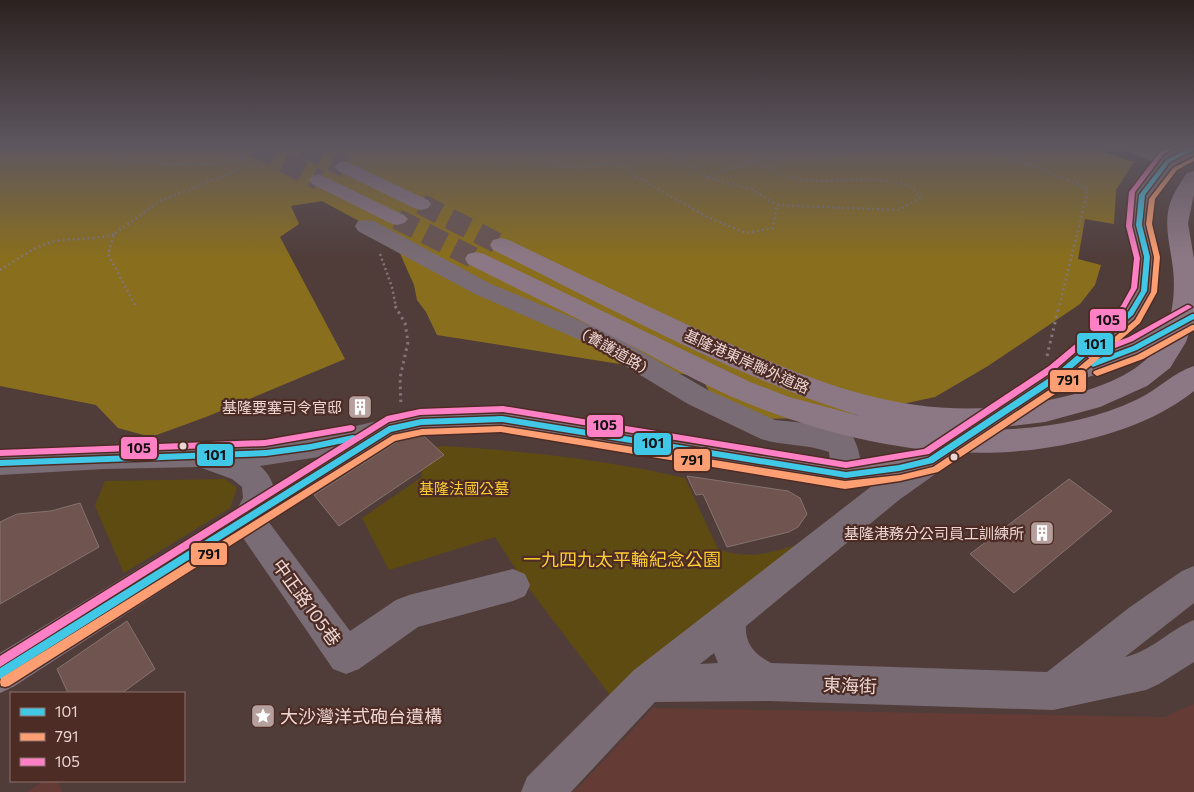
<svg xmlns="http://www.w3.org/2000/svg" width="1194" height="792" font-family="Commissioner,'Noto Sans TC',sans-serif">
  <rect width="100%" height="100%" fill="#503d3a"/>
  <g fill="#643c35">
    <polygon points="1194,704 1194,792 574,792 653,708 1164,717"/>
    <polygon points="44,781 58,781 62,792 27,792"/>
  </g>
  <g fill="#5e4b11">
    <path d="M445 446C526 451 606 460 685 478L718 549C753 561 770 552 804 543L613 699 527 586 495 537 389 570 362 518 422 477V449Z"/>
    <polygon points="225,479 237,488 230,508 124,573 95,506 105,481"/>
  </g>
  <polygon fill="#896e1d" points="0,147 1090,147 1134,162 1116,190 1114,224 1085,219 1078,259 1101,265 1095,285 1080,304 988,366 935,397 837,418 725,419 701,377 437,335 426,312 417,300 414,285 394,240 322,201 291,206 299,224 280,237 345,359 206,417 151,437 118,428 96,405 0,386"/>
  <g fill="#705450" stroke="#847370">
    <polygon points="423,435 444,455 339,526 314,495 398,441"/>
    <polygon points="687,476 788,491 800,498 807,514 798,527 789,532 727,547 703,494 696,495"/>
    <polygon points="1069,479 1112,511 1014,593 970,554"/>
    <polygon points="80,503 99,547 0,604 0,522 17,514 51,511"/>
    <polygon points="127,621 155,669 122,693 68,693 57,669"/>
  </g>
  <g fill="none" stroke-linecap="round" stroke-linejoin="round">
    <g stroke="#685451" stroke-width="21" stroke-dasharray="21 11" stroke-linecap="butt">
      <polyline points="256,147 319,180"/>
      <polyline points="303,147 345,167"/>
      <polyline points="421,204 501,245"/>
      <polyline points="397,219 476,259"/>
    </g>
    <g stroke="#817579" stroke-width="2.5" stroke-dasharray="2 3" stroke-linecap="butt">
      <path d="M109 147 106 149V155L117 158C146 162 238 175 254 147"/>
      <path d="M529 147 535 157 557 165 582 168 602 163 628 166 636 176 705 216 746 233 773 228 777 205 898 210 920 198 914 188C872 172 845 184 804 180 786 178 770 168 754 160L769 157 772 147"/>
      <polyline points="662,147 706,177 754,190 777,205"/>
      <polyline points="983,147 1076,183 1088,190 1059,307"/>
      <polyline points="681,159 701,147"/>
      <polyline points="767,159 904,147"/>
      <polyline points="706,177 756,160"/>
      <polyline points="380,254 392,287 396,307"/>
      <path d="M0 270C17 260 33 247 52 242 73 237 93 241 114 234"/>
      <polyline points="135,305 108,254 114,234 160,201 239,170 242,158"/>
    </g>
    <g stroke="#817579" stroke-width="3" stroke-dasharray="2.5 4" stroke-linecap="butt">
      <polyline points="395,306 405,323 408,342 400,378 401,406"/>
      <polyline points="1047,356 1059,306"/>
    </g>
    <g fill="#7a6c75" fill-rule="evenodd">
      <path d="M1125 147C1141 147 1167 146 1177 161L1175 165H1161L1127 151Z"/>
      <path d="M366 220 374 221 491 284 607 332 708 390 775 420 815 424 853 437C860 450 864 470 857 484L846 488 835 484 831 475 829 452C807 444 783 446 761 439L688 404 589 344 475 294 358 231 355 226 358 221Z"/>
      <path d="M386 419 396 422 400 430 396 438 338 454 260 466C269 473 276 487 275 499 274 505 268 512 265 517L350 631 396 600 409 595 513 569 525 574 530 585 525 596 513 601 418 627 359 669 346 674 333 669 237 529 232 519 243 498 242 487 232 479 199 467 104 469 0 475V451L104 445 269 442 338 430Z"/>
      <path d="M930 449 941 452 945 461 941 470 899 500 746 626C745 645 755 654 771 663L1047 672 1130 607 1182 571 1194 566V603L1125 657C1152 651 1169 630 1194 620V662L1159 684 1146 690 1053 710 769 701 655 702 571 792H521L527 777 634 670 877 482 919 452ZM714 653 718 663 700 664Z"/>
    </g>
    <path fill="#85737d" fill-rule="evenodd" d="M1181 147H1194V155L1175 165 1152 195 1150 225 1158 257 1156 291 1140 319 1106 349 1126 342 1194 308V327C1173 338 1091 383 1071 380L941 470 899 480 846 488 502 430 421 433 397 439 13 687 0 693V653L379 421 421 411 502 408 846 462 922 450 1049 369 1122 307 1132 291 1136 257 1128 225 1132 195 1161 157Z"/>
    <g fill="#8c7884" fill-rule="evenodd">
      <polygon points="345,161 428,200 431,204 428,208 421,210 414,208 338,171 335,167 338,163"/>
      <path d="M1194 171V194L1188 223 1194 259V318L1186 342 1170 368 1147 386 1100 407 1045 422 979 430C1033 430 1089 423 1138 399 1157 390 1174 372 1194 366V391C1160 418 1118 433 1077 442 961 469 837 442 730 396 698 382 667 364 636 348 580 320 524 292 468 264L465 259 468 254 476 252 484 254 750 382 789 397 860 416C732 376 613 309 493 250L490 245 493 240 501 238 509 240C571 270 634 300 697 329 825 387 923 431 1067 396 1098 388 1139 374 1158 346 1172 325 1176 293 1173 269 1171 250 1165 231 1168 212 1170 197 1179 185 1187 173Z"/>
      <polygon points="319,174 404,215 408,219 404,223 397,225 390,223 312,184 309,180 312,176"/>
    </g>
    <defs>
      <g id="bus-1">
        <polygon points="1191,147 1194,147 1194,150 1170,162 1145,195 1142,225 1150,257 1147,291 1133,315 1061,378 933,463 899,471 846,478 502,422 421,425 391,432 0,679 0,668 389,426 421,419 502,416 846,472 899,465 928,458 1055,374 1129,311 1141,291 1144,257 1136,225 1139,195 1166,160"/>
        <polygon points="1192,314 1194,314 1194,319 1137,350 1093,367 1089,364 1090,362 1133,346"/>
        <polygon points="353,435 356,436 357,438 356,440 353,441 310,450 266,456 0,466 0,460 266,450 310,444"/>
      </g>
      <g id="bus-2">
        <polygon points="1194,157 1194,161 1177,170 1155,199 1152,224 1160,257 1157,292 1140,323 1067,386 938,472 900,481 845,489 501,432 422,435 395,441 9,686 5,687 1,686 0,682 1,678 393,435 422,429 501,426 845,481 900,475 933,467 1061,382 1135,320 1151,292 1154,257 1146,224 1149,199 1173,168"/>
        <polygon points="1192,325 1194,325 1194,330 1143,359 1097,376 1093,373 1094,371 1137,355"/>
      </g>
      <g id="bus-3">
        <polygon points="1169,147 1175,147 1163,155 1135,192 1132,226 1140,258 1137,288 1125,309 1055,370 929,454 846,468 503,412 420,415 389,422 0,667 0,656 387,416 420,409 503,406 846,462 924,449 1049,366 1121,306 1131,288 1134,258 1126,226 1129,192 1159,153"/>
        <polygon points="1187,305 1189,305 1192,307 1133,341 1092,357 1089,358 1085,355 1086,353 1129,337"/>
        <polygon points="351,425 354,426 355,428 354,430 351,431 265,446 0,456 0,450 265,440"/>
      </g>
    </defs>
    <use href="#bus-1" stroke="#4e2c26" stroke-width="3"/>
    <use href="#bus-2" stroke="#4e2c26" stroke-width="3"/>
    <use href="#bus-3" stroke="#4e2c26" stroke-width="3"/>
    <use href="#bus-1" fill="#40c8e6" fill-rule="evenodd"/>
    <use href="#bus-2" fill="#fd9f72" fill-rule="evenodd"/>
    <use href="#bus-3" fill="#ff80c5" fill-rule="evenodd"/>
  </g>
  <linearGradient id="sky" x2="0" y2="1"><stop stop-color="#2c2220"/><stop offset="0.57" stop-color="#5e5760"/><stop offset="1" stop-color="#5e5760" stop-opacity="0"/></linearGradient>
  <rect width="1194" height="258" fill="url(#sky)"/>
  <defs>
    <symbol id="building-square" viewBox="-11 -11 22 22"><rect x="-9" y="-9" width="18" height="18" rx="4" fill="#b6a09d" stroke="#4e2c26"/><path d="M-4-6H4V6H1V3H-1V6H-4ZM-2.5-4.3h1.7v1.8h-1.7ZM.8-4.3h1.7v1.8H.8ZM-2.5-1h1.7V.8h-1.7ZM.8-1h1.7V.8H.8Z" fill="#fff"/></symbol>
    <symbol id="sight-square" viewBox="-11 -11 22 22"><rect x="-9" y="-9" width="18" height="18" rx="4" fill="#b6a09d" stroke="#4e2c26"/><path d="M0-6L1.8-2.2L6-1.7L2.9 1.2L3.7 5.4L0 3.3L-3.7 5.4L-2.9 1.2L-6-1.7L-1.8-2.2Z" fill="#fff"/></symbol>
  </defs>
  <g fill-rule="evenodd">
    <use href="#building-square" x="346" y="393" width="28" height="28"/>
    <use href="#building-square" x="1028" y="519" width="28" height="28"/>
    <use href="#sight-square" x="249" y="702" width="28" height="28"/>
  </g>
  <g fill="#edd6d2" stroke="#4e2c26" stroke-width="2">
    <circle cx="183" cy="446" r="4.5"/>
    <circle cx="954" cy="457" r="4.5"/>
  </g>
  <g text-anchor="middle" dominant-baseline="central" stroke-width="4.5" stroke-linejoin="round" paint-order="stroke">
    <g font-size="15" fill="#edd6d2" stroke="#4e2c26">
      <text transform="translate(615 350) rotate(30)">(養護道路)</text>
      <text transform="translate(747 361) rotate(24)">基隆港東岸聯外道路</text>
    </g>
    <g font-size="15" fill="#edd6d2" stroke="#4e2c26" text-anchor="end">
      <text x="342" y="407">基隆要塞司令官邸</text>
      <text x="1024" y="533">基隆港務分公司員工訓練所</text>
    </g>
    <g font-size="15" fill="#fdce2d" stroke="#4e2c26">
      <text x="464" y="488">基隆法國公墓</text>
    </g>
    <g font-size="18" fill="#fdce2d" stroke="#4e2c26">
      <text x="622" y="559">一九四九太平輪紀念公園</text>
    </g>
    <g font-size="18" fill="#edd6d2" stroke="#4e2c26">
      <text transform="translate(307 602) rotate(54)">中正路105巷</text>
      <text transform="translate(850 685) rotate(2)">東海街</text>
    </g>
    <g font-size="18" fill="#edd6d2" stroke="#4e2c26" text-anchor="start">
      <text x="280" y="716">大沙灣洋式砲台遺構</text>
    </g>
  </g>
  <g stroke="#4e2c26" stroke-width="2">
    <rect x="1089" y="308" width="38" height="24" rx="5" fill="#ff80c5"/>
    <rect x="1076" y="332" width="38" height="24" rx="5" fill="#40c8e6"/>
    <rect x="1049" y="369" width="38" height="24" rx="5" fill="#fd9f72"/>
    <rect x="586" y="414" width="38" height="24" rx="5" fill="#ff80c5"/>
    <rect x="633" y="432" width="39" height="24" rx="5" fill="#40c8e6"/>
    <rect x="120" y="436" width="38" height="24" rx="5" fill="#ff80c5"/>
    <rect x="196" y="443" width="38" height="24" rx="5" fill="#40c8e6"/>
    <rect x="673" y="448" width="38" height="24" rx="5" fill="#fd9f72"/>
    <rect x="190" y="542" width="38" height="24" rx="5" fill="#fd9f72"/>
  </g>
  <g font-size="14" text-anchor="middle" font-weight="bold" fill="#111">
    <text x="1108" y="325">105</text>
    <text x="1095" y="349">101</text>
    <text x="1068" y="385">791</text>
    <text x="605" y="430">105</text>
    <text x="653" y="448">101</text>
    <text x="139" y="453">105</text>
    <text x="215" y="460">101</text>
    <text x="692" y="465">791</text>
    <text x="209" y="559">791</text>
  </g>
  <rect x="10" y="692" width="175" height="90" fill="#4e2c26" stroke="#8e706b"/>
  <rect x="20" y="708" width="25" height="8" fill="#40c8e6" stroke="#8e706b"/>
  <text x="55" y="717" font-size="15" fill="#edd6d2">101</text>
  <rect x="20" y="733" width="25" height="8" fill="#fd9f72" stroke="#8e706b"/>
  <text x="55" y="742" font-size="15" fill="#edd6d2">791</text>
  <rect x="20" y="758" width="25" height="8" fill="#ff80c5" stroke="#8e706b"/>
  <text x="55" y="767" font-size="15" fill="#edd6d2">105</text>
</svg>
